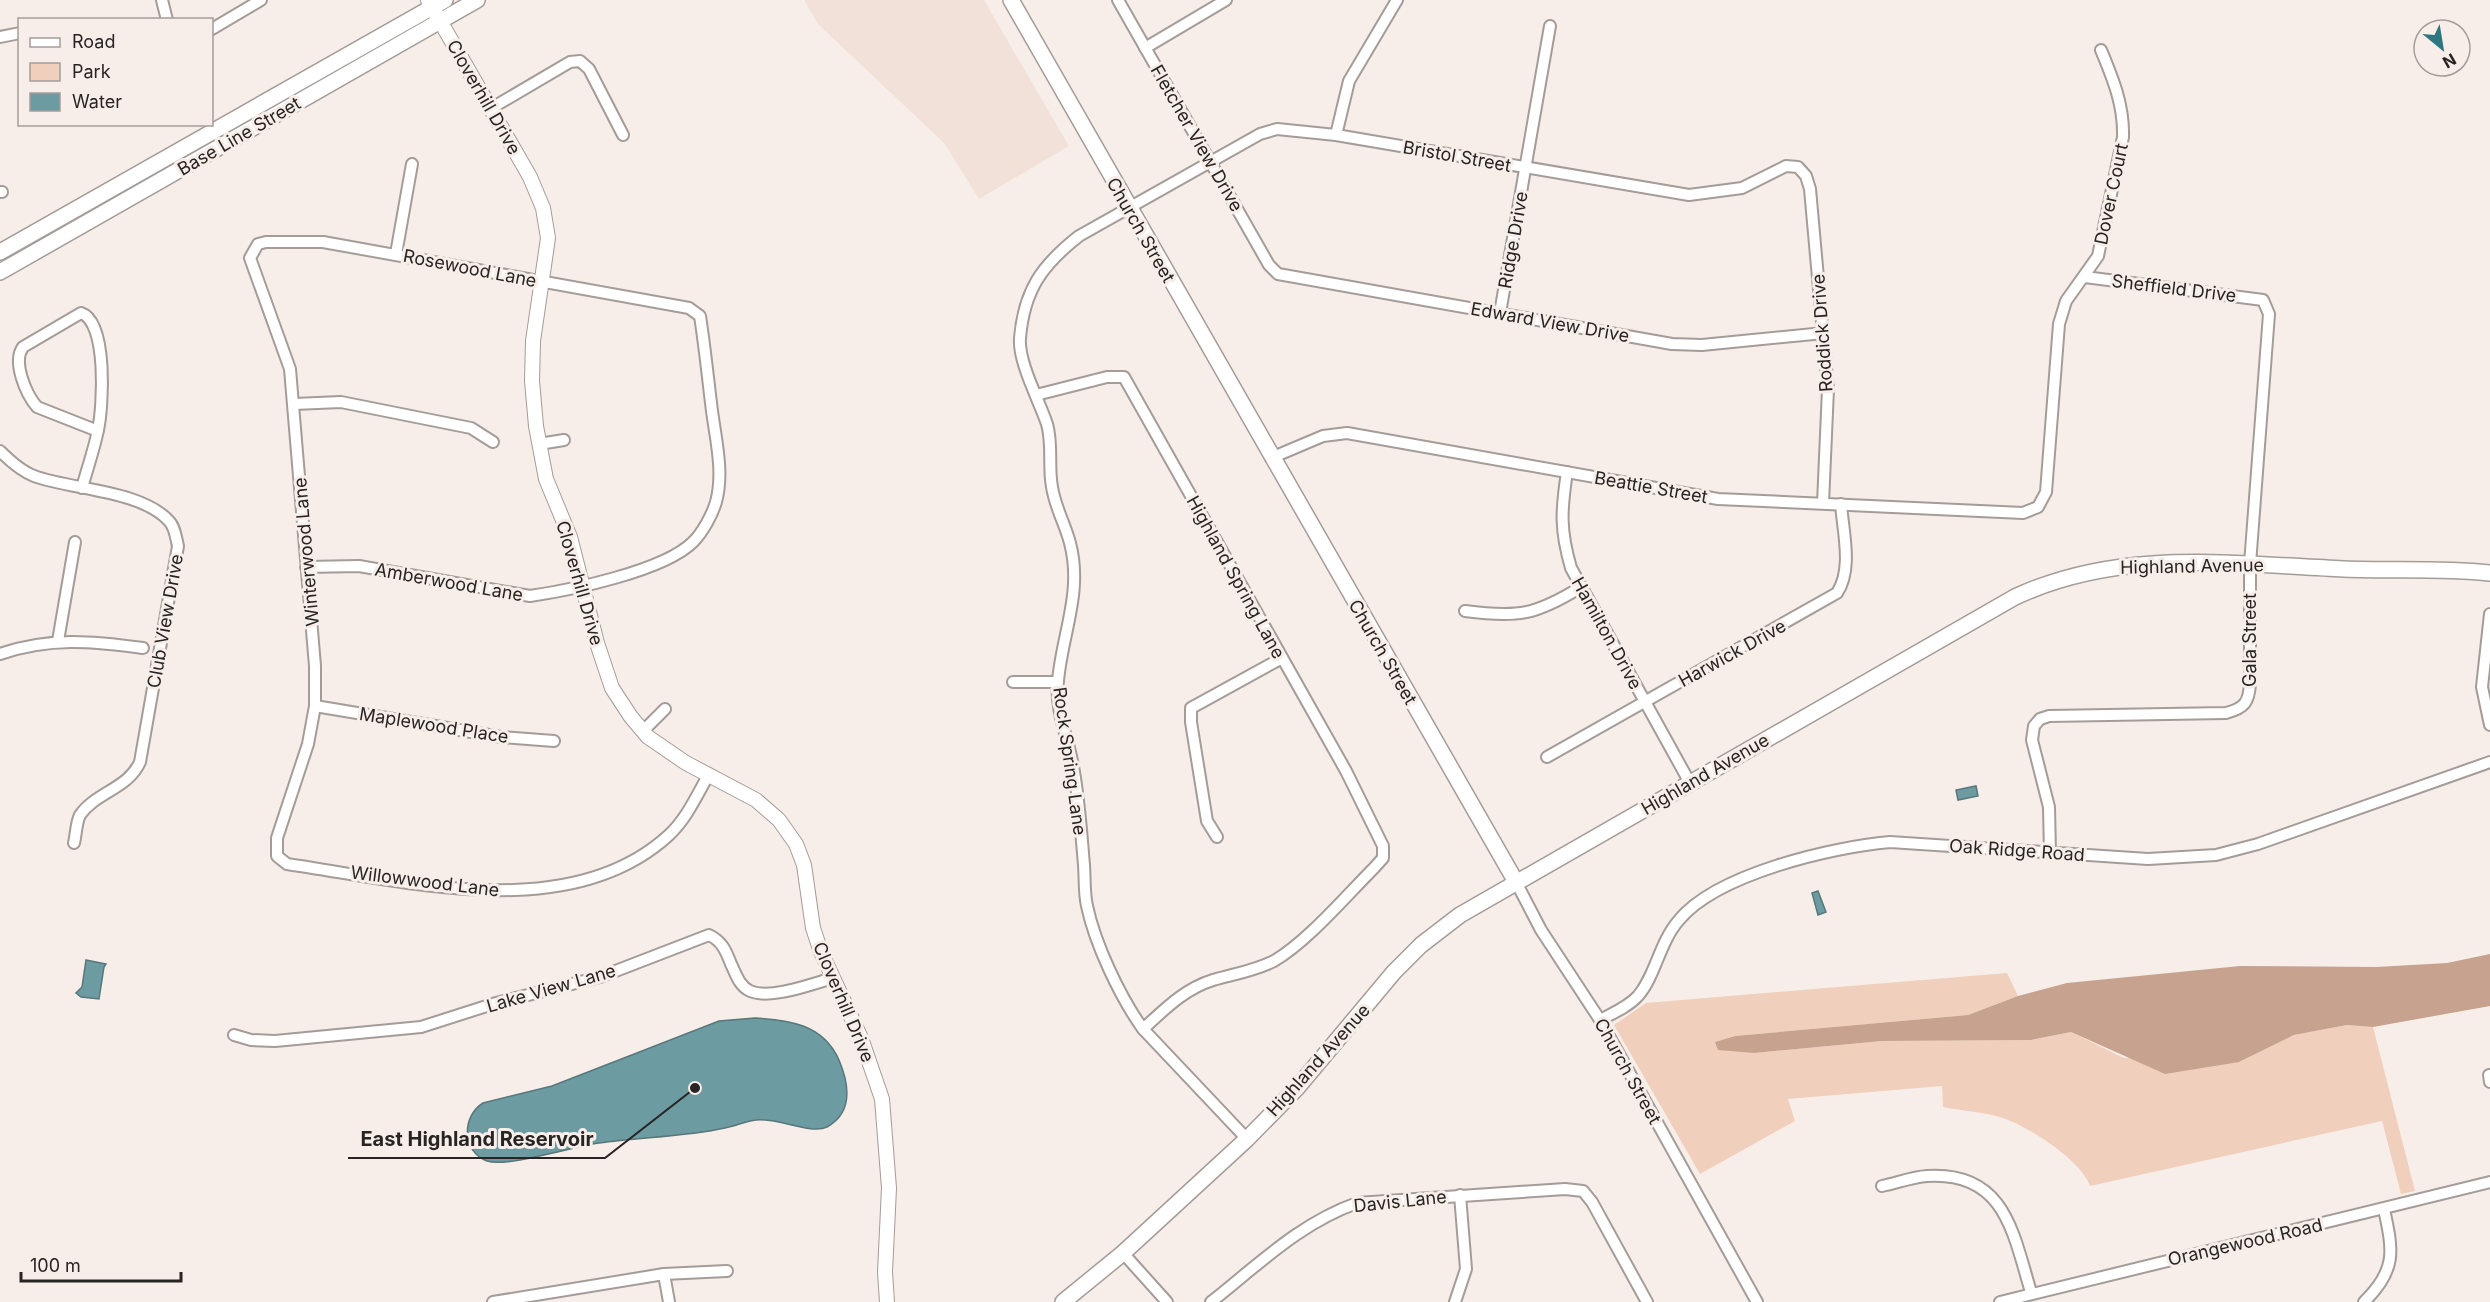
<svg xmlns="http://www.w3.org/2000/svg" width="2490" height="1302" font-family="Inter,sans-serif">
  <rect width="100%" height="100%" fill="#f7eee9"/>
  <polygon fill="#f2e1d9" points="804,0 984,0 1069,146 979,199 944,143 818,24"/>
  <path fill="#f1cfbd" d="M2007 973 2018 996 1968 1015 1735 1036 1715 1042 1754 1053 1882 1041 2031 1040 2071 1032 2124 1058 2239 1062 2294 1035 2347 1025 2373 1027 2415 1191 2401 1194 2382 1121 2090 1186C2081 1160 2029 1127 2003 1118 1985 1112 1962 1111 1943 1107L1942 1086 1788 1099 1795 1121 1700 1174 1614 1025 1646 1003Z"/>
  <polygon fill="#c7a28e" points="2490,954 2490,1006 2373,1027 2347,1025 2294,1035 2239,1062 2165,1074 2071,1032 2031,1040 1882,1041 1754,1053 1718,1050 1715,1042 1735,1036 1968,1015 2018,996 2067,983 2240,966 2376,967 2447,963"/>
  <g fill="#6c9ba1" stroke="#57777b" stroke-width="1.5">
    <polygon points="1976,786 1978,796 1958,800 1956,790"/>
    <polygon points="1818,891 1826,912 1818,915 1812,893"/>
    <polygon points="86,960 106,964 104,967 99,999 81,997 76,993 82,987"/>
    <path d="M755 1018C789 1020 823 1024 839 1060 849 1084 854 1112 827 1127 811 1135 777 1117 756 1120 746 1121 736 1126 725 1128 684 1137 641 1137 599 1143 575 1146 507 1168 487 1161 461 1151 462 1116 483 1103L552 1086 719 1021Z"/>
  </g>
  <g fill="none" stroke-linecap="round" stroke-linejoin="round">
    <defs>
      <g id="minor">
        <polyline points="162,0 167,20"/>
        <polyline points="1118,0 1269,265 1278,274 1672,344 1702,345 1824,333"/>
        <polyline points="212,29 261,0"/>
        <polyline points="0,37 20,33"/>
        <polyline points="1145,48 1226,0"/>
        <polyline points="490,109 570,62 580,61 589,69 623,135"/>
        <polyline points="1336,135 1349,81 1397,0"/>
        <polyline points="0,192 2,192"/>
        <polyline points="396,254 412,164"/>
        <polyline points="1500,313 1550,26"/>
        <path d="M1036 395 1107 377H1124L1346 771 1383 846V858L1374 868C1346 896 1307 942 1274 961 1254 971 1234 974 1213 980 1184 989 1164 1010 1143 1029"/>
        <polyline points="294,404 341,402 471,428 493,442"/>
        <polyline points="539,444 564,440"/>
        <path d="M0 451C10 461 21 471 34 476 72 490 141 490 169 521 175 527 176 538 178 546L140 762C128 789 96 792 80 815 76 823 76 835 74 843"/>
        <path d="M1271 458 1323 436 1347 433 1718 499 2023 513 2038 507 2046 492 2059 324 2066 301 2098 256 2123 137C2124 105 2113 79 2101 50"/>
        <path d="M1567 472C1561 511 1560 530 1571 568L1690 783"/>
        <path d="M82 488C87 469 94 450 98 430 103 407 108 322 81 313L23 347C12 362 26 394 37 407L98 431"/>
        <path d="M306 567 359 566 530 596C571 590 664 571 693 542 703 532 712 515 716 502 724 473 716 441 712 411 708 379 705 348 700 316L689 308 323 242H266L258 244 250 258 290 369 315 666V706L308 744 277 838V856L287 864C406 881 570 926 669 835 687 818 697 795 709 774"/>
        <path d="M1465 611C1518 618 1536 615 1581 587"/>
        <polyline points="2490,614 2482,687 2490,725"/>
        <polyline points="58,641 75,542"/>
        <path d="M0 654C50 637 91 641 143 648"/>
        <polyline points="1013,682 1057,682"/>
        <polyline points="315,706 501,737 554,741"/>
        <polyline points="643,731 665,709"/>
        <path d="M1547 757 1837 593C1853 569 1843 532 1841 504"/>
        <polyline points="1217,837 1207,821 1191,722 1191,708 1282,658"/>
        <path d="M2050 853 2049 807 2032 740 2034 726 2040 719 2049 716 2226 713C2245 708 2249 702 2250 683V564L2269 314 2263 300 2085 277"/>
        <polyline points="1516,882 1541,930 1600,1020 1757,1302"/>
        <path d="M1600 1020C1613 1013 1628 1007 1638 996 1656 975 1659 943 1679 920 1717 874 1832 847 1890 842L2148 859 2216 855 2258 844 2490 762"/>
        <path d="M234 1035 251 1040 275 1041 421 1027 496 1003 600 977 709 935C722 941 726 951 731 964 736 974 739 986 750 991 770 1000 812 984 833 978"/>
        <polyline points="2489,1075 2490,1082"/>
        <path d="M1247 1139 1143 1029C1120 997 1095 944 1087 906 1084 893 1085 878 1084 865 1081 831 1079 795 1072 761 1067 735 1055 709 1058 681 1062 634 1083 592 1070 543 1065 524 1055 507 1052 487 1048 466 1053 445 1047 424 1039 400 1018 362 1020 338 1024 290 1042 265 1079 236L1260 134 1277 129 1336 135 1689 195 1742 188 1786 166 1798 167 1806 176 1810 189 1828 389 1823 503"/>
        <path d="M1882 1186C1897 1183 1912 1177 1927 1176 2005 1171 2013 1233 2031 1292"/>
        <polyline points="1123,1253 1167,1302"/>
        <polyline points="664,1274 669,1302"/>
        <polyline points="493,1302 664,1274 727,1271"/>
        <path d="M1211 1302C1258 1265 1300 1223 1357 1203L1565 1189 1583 1191 1592 1202 1647 1302"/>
        <polyline points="1455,1302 1466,1269 1460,1195"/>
        <polyline points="2000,1302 2490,1182"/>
        <path d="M2364 1302C2397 1270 2393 1251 2384 1209"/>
      </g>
      <polyline id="tertiary" points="428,0 530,177 543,208 548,238 533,341 532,381 536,426 546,479 570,537 597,643 612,688 631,717 648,737 686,763 756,800 779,820 796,844 804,865 813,928 821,952 861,1038 882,1099 889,1188 885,1272 887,1302"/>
      <g id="secondary">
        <polyline points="1011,0 1516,882"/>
        <polyline points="0,252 445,0"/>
        <polyline points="0,272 477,0"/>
        <path d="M1063 1302 1123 1253 1247 1139 1297 1088 1394 972 1421 945 1460 915 2015 597C2120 548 2232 564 2344 569 2392 571 2441 568 2490 573"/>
      </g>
    </defs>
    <use href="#minor" stroke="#a49c98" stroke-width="14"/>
    <use href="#tertiary" stroke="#a49c98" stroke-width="16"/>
    <use href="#secondary" stroke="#a49c98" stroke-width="18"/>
    <use href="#minor" stroke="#fff" stroke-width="10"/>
    <use href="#tertiary" stroke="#fff" stroke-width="14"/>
    <use href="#secondary" stroke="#fff" stroke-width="15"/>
  </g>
  <g text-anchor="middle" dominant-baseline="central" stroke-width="6" stroke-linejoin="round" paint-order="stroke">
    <g font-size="18" fill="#272423" stroke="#f7eee9">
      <text transform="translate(484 97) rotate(60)">Cloverhill Drive</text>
      <text transform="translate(239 136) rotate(-30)">Base Line Street</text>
      <text transform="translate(1197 138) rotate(60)">Fletcher View Drive</text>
      <text transform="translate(1457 156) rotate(10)">Bristol Street</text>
      <text transform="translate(2111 194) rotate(-78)">Dover Court</text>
      <text transform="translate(1141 230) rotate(60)">Church Street</text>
      <text transform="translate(1513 240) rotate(-80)">Ridge Drive</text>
      <text transform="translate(470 268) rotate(11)">Rosewood Lane</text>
      <text transform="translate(2174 288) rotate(7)">Sheffield Drive</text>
      <text transform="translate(1550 322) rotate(10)">Edward View Drive</text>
      <text transform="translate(1822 333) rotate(-94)">Roddick Drive</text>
      <text transform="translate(1651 487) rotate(10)">Beattie Street</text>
      <text transform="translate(306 552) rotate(-95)">Winterwood Lane</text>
      <text transform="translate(2192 566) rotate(-1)">Highland Avenue</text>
      <text transform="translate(1236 577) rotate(61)">Highland Spring Lane</text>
      <text transform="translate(449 582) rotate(10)">Amberwood Lane</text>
      <text transform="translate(580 583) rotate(74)">Cloverhill Drive</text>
      <text transform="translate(165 621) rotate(-80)">Club View Drive</text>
      <text transform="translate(1607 633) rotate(61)">Hamilton Drive</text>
      <text transform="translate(2249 640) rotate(-90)">Gala Street</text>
      <text transform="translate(1383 652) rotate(60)">Church Street</text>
      <text transform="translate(1732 653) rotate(-29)">Harwick Drive</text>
      <text transform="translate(434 725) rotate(9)">Maplewood Place</text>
      <text transform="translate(1070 761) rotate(82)">Rock Spring Lane</text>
      <text transform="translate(1705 774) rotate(-30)">Highland Avenue</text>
      <text transform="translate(2017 850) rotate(4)">Oak Ridge Road</text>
      <text transform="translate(425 881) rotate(7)">Willowwood Lane</text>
      <text transform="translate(551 988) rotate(-16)">Lake View Lane</text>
      <text transform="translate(844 1002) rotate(67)">Cloverhill Drive</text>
      <text transform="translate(1318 1060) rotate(-48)">Highland Avenue</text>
      <text transform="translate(1628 1071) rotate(61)">Church Street</text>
      <text transform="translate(1400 1201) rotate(-6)">Davis Lane</text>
      <text transform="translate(2245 1242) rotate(-13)">Orangewood Road</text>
    </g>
  </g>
  <path fill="none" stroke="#272423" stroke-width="2" d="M695 1088L605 1158H348"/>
  <circle fill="#272423" stroke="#f7eee9" stroke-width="2" cx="695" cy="1088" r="6"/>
  <g font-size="20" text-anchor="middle" font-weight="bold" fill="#272423" stroke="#f7eee9" stroke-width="6" stroke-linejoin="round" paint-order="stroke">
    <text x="477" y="1146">East Highland Reservoir</text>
  </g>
  <rect x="18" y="18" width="195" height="108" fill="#f7eee9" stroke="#a49d9a" stroke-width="1.5"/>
  <rect x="30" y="38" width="30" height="9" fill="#ffffff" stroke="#a49d9a" stroke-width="1.5"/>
  <text x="72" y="48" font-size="18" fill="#272423">Road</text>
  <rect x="30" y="63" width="30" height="18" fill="#f1cfbd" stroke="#a49d9a" stroke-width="1.5"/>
  <text x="72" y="78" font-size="18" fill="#272423">Park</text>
  <rect x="30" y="93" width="30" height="18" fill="#6c9ba1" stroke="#a49d9a" stroke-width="1.5"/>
  <text x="72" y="108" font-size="18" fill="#272423">Water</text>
  <g transform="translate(2442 48) rotate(150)"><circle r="28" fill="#f7eee9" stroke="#a49d9a" stroke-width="1.5"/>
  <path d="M0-4.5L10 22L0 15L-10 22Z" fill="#2f7780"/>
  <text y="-9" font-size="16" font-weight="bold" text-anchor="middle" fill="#272423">N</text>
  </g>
  <path d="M21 1272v9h160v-9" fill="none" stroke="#272423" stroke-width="3"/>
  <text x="30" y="1272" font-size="18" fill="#272423" stroke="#f7eee9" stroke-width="4.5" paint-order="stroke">100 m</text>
</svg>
